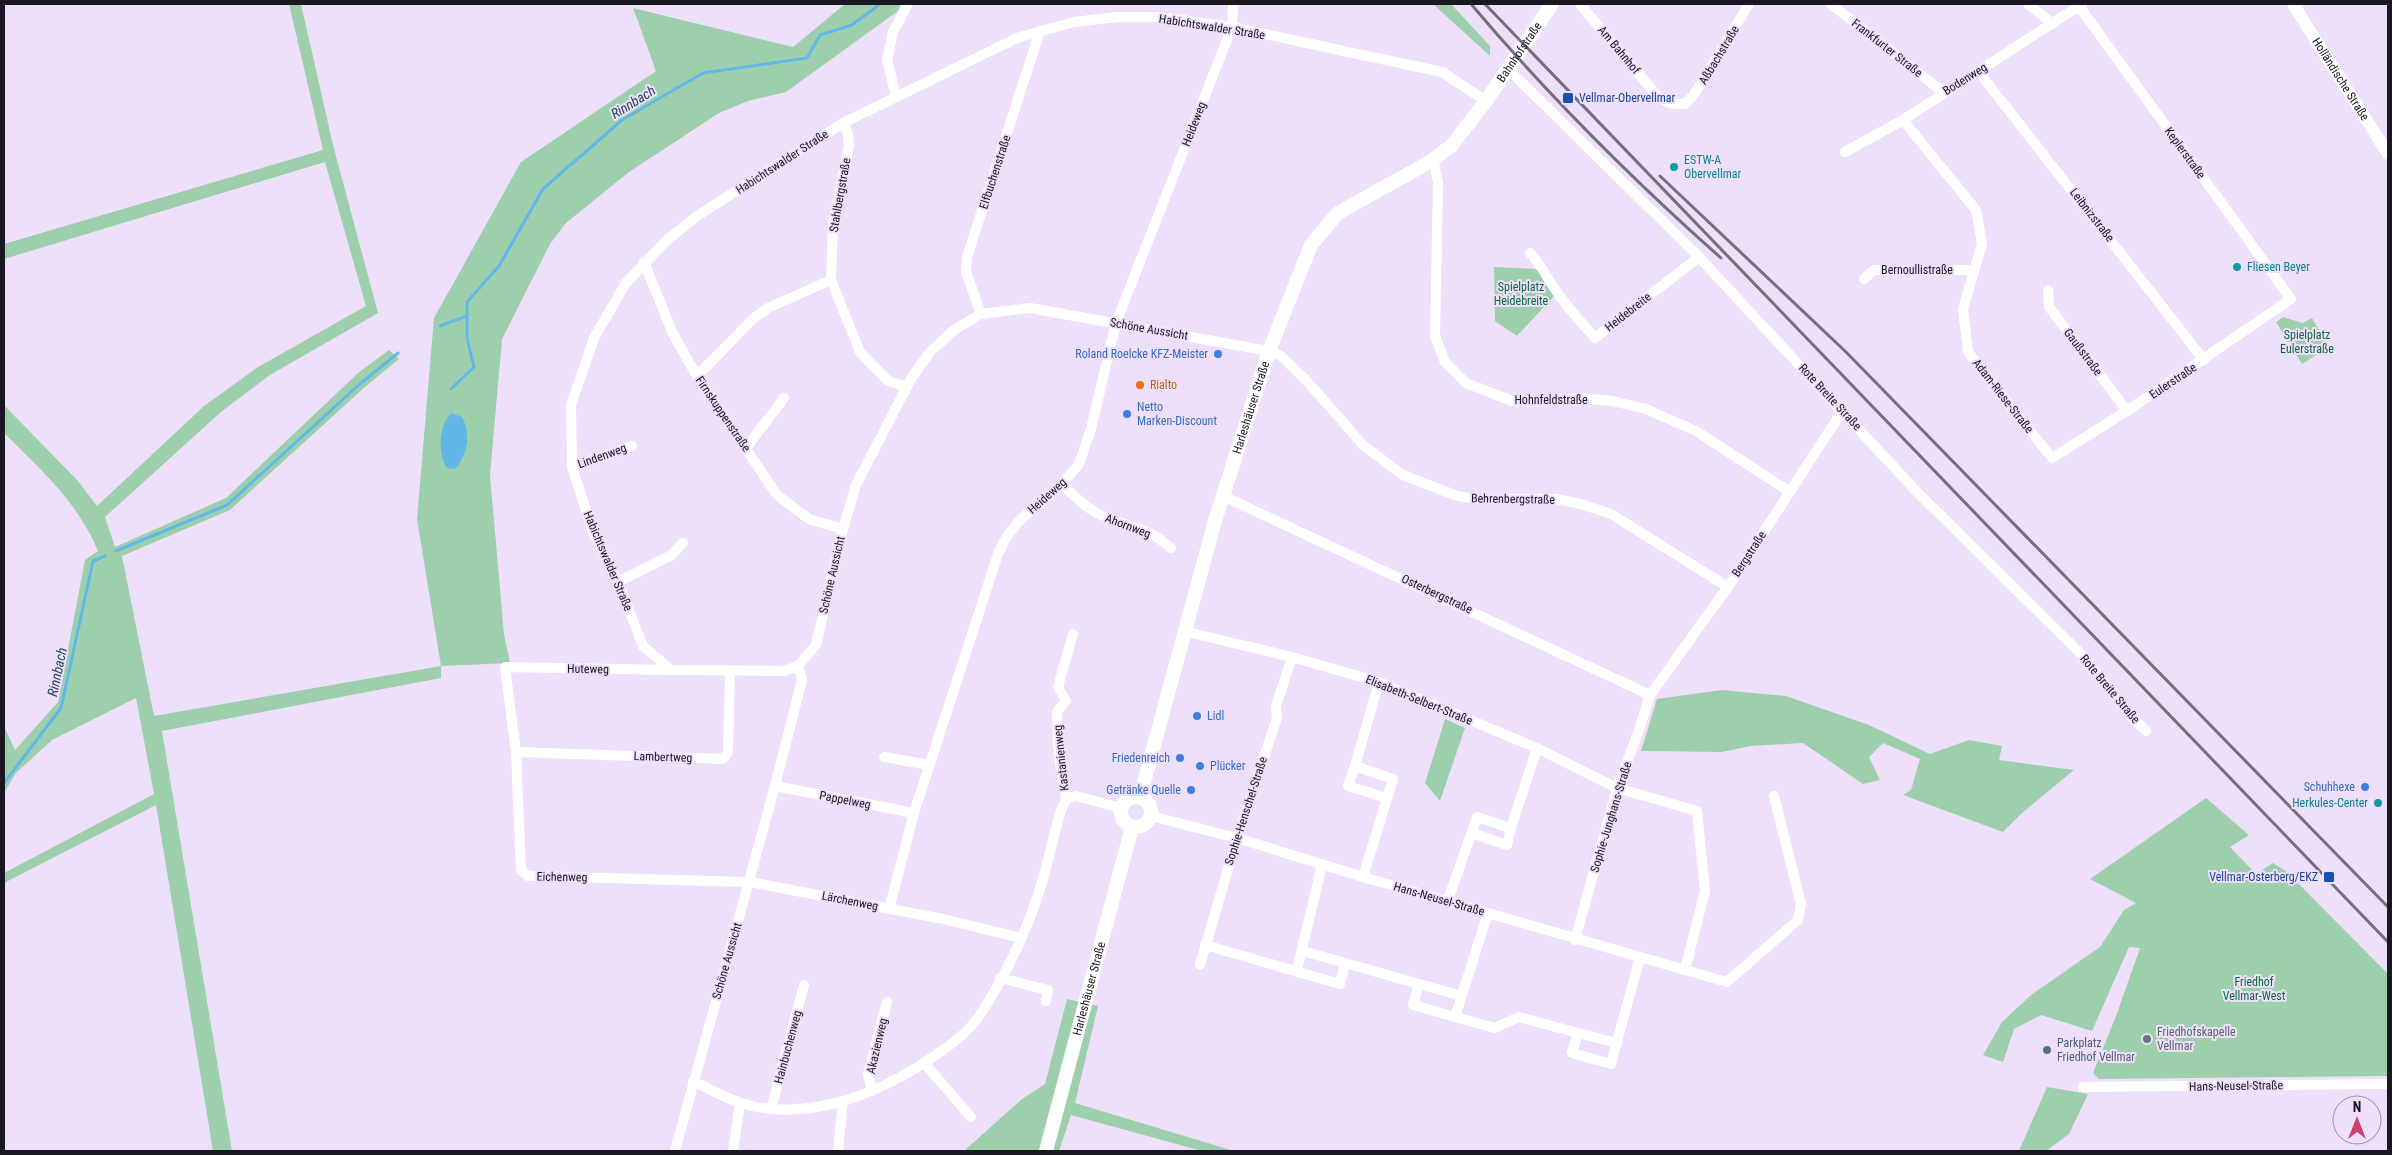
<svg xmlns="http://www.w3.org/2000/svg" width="2392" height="1155" font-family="'Roboto Condensed',sans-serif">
  <rect width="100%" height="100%" fill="#eee0fb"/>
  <g fill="#9ecfad">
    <path d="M289 4H301L333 145 378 313 270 375 221 412 105 517 115 547 226 498 358 373 389 350 399 359 366 386 230 510 122 556 154 716 441 666 417 519 434 318 521 162 656 71 633 8 793 47 845 4H900L898 11 786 92 748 101 719 113 629 172 566 223 550 244 502 339 490 475 504 634 510 663 441 666V678L162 731 232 1151H213L156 805 4 883V873L154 794 136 698 52 740 16 773 4 793V726L15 750 58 702 85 560 98 551C77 501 41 470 4 433V405L77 480 97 506 204 406 258 367 366 306 325 162 4 259V244L323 150Z"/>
    <polygon points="1433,4 1451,4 1490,46 1490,56"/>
    <polygon points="1494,267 1537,269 1554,296 1517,336 1495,321"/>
    <polygon points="2283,317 2303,323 2312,318 2329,347 2302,364 2276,322"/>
    <polygon points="1722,690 1786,696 1869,725 1930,754 1969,740 2002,746 1999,760 2074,770 2022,813 2003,832 1903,795 1911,790 1920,759 1883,743 1869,757 1880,780 1863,784 1803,743 1751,746 1722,752 1641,751 1657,699"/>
    <polygon points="1445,719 1465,728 1440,801 1425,783"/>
    <polygon points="2206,798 2249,835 2230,847 2256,874 2273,863 2287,872 2388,974 2388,1076 2099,1079 2093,1073 2116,1016 2140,948 2129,947 2092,1031 2041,1015 2014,1029 2003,1062 1983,1055 2002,1022 2031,995 2100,947 2124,910 2136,903 2090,879"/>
    <polygon points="1067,999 1098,1006 1075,1103 1234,1151 1202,1151 1071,1115 1059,1151 964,1151 1022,1099 1045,1084"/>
    <polygon points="2047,1087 2088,1094 2069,1134 2046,1151 2019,1151"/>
  </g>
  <path fill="#60b7e8" d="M451 413 462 417C471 434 468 454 455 469L447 468C437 453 439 426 451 413Z"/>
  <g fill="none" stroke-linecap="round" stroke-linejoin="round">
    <g stroke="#60b7e8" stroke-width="3">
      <polyline points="440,326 467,316"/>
      <polyline points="451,389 474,367 467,338 467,302 499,266 543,189 622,120 703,73 807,58 820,35 852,25 880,4"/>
      <polyline points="116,551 227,505 361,383 398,353"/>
      <polyline points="4,783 61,708 93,561 105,556"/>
    </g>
    <g stroke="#fff" stroke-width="10">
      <polyline points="1580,4 1659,98 1672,104 1685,104 1693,96 1749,4"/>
      <polyline points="1831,4 1943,92"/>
      <polyline points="2028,4 2053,24"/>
      <polyline points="1507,68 1699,257 1915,490 2085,658 2128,713 2146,731"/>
      <polyline points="1978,71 2204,360"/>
      <polyline points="896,96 887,60 893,32 908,4"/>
      <polyline points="1486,101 1442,72 1232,27 1160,17 1118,17 1074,22 1017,38 843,123 697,216 667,240 626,283 594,338 571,405 572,467 593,532 618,582 643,646 671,670 784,671 798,666 816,645 843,529 856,485 911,379 930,352 954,330 981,314 1030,308 1269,351 1281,356 1306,380 1364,446 1403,475 1457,496 1477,499 1556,499 1581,504 1611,514 1728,587"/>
      <polyline points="1903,120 1976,210 1982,244 1963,309 1968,352 2052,458 2127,411 2291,299 2079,6"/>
      <polyline points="843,123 848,134 849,146 833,223 831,280 860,352 888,381 907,387"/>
      <polyline points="1845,152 1903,120 2082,4"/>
      <polyline points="1433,160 1438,182 1435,336 1445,362 1466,383 1512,401 1531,402 1581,398 1612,401 1646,409 1696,431 1790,492"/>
      <path d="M1530 253C1540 264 1545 274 1553 286 1565 305 1580 321 1595 338L1699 257"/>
      <polyline points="644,262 673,334 697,376 777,495 809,519 843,529"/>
      <polyline points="1864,279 1874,270 1973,270"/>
      <polyline points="2048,290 2049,307 2127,411"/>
      <polyline points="981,314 966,272 967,257 1040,31"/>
      <polyline points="697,376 754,318 768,308 831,280"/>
      <polyline points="746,448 784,398"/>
      <polyline points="572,467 632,446"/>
      <path d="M1062 484C1075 498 1088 510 1105 517 1129 527 1151 529 1171 548"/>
      <polyline points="1223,496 1650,695"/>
      <polyline points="618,582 670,556 683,543"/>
      <polyline points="1183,631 1292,657 1379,682 1537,748 1617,788 1697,811 1705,891 1685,970"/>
      <polyline points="671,670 505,667 516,752 521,870 528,876 750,882 943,919 1021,938"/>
      <polyline points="516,752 723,759 728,752 730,672"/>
      <polyline points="884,757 929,765"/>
      <polyline points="1355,766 1348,786 1387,798"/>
      <polyline points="775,786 914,813"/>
      <polyline points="1066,799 1059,759 1057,712 1066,701 1058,687 1073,634"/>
      <polyline points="1151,816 1237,838 1363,877 1727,982 1798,920 1801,904 1774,796"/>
      <polyline points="1472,833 1507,845 1511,828"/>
      <polyline points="1363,877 1393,779 1355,766 1379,682"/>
      <polyline points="1448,900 1477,817 1511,828 1537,748"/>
      <polyline points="889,909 914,813 998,554 1006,538 1018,522 1062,484 1079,464 1091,429 1116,323 1232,27 1233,4"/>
      <polyline points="1575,940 1617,788 1637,736 1650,695 1728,587 1843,410"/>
      <polyline points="1205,945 1340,984 1345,964"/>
      <polyline points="1303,951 1419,984 1413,1005 1455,1017 1488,913"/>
      <polyline points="1200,965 1237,838 1277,718 1276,706 1292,657"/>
      <polyline points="1297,970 1322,865"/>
      <polyline points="1000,978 1048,990 1046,1001"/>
      <polyline points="1419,984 1462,996"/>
      <polyline points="1455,1017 1495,1028 1519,1017 1578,1033 1572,1053 1611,1064 1640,957"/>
      <polyline points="1578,1033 1617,1043"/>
      <polyline points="925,1064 971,1117"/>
      <path d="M693 1081C718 1094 743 1107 771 1109 833 1114 895 1085 943 1050 956 1041 968 1032 977 1019 1001 984 1022 941 1036 901 1046 873 1052 842 1060 813L1066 799 1076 796 1121 808"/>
      <polyline points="2083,1087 2388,1084"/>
      <polyline points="872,1091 868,1074 887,1002"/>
      <polyline points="771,1109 804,985"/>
      <polyline points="675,1151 775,786 802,680 798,666"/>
      <polyline points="733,1151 740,1103"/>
      <polyline points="838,1151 843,1101"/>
    </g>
    <path stroke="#fff" stroke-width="12" id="s1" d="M2293 4 2388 154"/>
    <g stroke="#fff" stroke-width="14">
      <circle cx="1136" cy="812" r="15"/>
      <path id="s2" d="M1140 797 1214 524 1269 351 1311 245 1338 213 1433 160 1452 145 1486 101 1552 4"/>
      <path id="s3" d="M1046 1151 1132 827"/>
    </g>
    <g stroke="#766e7e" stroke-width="3">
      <path d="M1471 4C1547 94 1632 179 1721 258"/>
      <polyline points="1485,4 2388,942"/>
      <polyline points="1660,176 1846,352 2388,907"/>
    </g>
  </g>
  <g fill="#1a4fb4" stroke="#eee0fb" stroke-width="2">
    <rect x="1562" y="92" width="12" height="12" rx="2.5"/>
    <rect x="2323" y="871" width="12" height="12" rx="2.5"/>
  </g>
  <g fill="#0f9aa8" stroke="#eee0fb" stroke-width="2">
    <circle cx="1674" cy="167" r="5"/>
    <circle cx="2237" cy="267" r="5"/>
    <circle cx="2378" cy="803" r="5"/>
  </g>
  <g fill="#3f7fe0" stroke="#eee0fb" stroke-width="2">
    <circle cx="1218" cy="354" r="5"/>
    <circle cx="1127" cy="414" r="5"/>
    <circle cx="1197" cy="716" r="5"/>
    <circle cx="1180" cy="758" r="5"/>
    <circle cx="1200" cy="766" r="5"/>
    <circle cx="2365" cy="787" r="5"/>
    <circle cx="1191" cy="790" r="5"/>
  </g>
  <circle fill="#e8710a" stroke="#eee0fb" stroke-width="2" cx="1140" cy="385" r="5"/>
  <circle fill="#6b7280" stroke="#eee0fb" stroke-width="2" cx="2147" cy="1039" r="5"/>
  <circle fill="#5c6f8a" stroke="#eee0fb" stroke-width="2" cx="2047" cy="1050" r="5"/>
  <g text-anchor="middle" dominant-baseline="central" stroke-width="4" stroke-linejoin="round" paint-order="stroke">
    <g font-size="12" fill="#1b1720" stroke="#eee0fb">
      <text transform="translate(1212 27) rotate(9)">Habichtswalder Straße</text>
      <text transform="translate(1887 48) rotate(38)">Frankfurter Straße</text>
      <text transform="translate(1619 50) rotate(50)">Am Bahnhof</text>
      <text stroke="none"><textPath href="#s2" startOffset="868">Bahnhofstraße</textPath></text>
      <text transform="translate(1719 55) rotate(-59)">Aßbachstraße</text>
      <text transform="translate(1965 79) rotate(-32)">Bodenweg</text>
      <text stroke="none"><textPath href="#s1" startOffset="89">Holländische Straße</textPath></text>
      <text transform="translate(1194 124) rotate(-69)">Heideweg</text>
      <text transform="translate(2185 153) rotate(54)">Keplerstraße</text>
      <text transform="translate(782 162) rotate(-33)">Habichtswalder Straße</text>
      <text transform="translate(995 172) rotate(-72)">Elfbuchenstraße</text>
      <text transform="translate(840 195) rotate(-80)">Stahlbergstraße</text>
      <text transform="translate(2092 215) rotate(52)">Leibnizstraße</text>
      <text x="1917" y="270">Bernoullistraße</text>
      <text transform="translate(1628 312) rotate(-38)">Heidebreite</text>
      <text transform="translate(1149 329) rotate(10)">Schöne Aussicht</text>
      <text transform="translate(2083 352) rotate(53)">Gaußstraße</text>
      <text transform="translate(2173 381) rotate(-34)">Eulerstraße</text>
      <text transform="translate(2003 396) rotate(52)">Adam-Riese-Straße</text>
      <text transform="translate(1830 397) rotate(47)">Rote Breite Straße</text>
      <text x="1551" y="400">Hohnfeldstraße</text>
      <text stroke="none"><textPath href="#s2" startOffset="405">Harleshäuser Straße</textPath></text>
      <text transform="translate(723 414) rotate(56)">Firnskuppenstraße</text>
      <text transform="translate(602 456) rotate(-20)">Lindenweg</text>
      <text transform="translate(1047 496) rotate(-42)">Heideweg</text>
      <text transform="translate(1513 499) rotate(1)">Behrenbergstraße</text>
      <text transform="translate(1128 526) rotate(21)">Ahornweg</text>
      <text transform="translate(1749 554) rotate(-57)">Bergstraße</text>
      <text transform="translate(608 561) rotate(67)">Habichtswalder Straße</text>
      <text transform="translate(832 575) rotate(-77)">Schöne Aussicht</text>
      <text transform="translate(1437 594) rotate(25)">Osterbergstraße</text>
      <text transform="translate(588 669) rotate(1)">Huteweg</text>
      <text transform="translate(2110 689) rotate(50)">Rote Breite Straße</text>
      <text transform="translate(1419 700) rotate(22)">Elisabeth-Selbert-Straße</text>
      <text transform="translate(663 757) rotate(2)">Lambertweg</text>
      <text transform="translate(1061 758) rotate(-96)">Kastanienweg</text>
      <text transform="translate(845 800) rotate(11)">Pappelweg</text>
      <text transform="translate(1246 811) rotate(-72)">Sophie-Henschel-Straße</text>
      <text transform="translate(1611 817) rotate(-73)">Sophie-Junghans-Straße</text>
      <text transform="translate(562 877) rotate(1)">Eichenweg</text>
      <text transform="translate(1439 899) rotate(16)">Hans-Neusel-Straße</text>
      <text transform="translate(850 901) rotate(11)">Lärchenweg</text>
      <text transform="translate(727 961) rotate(-74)">Schöne Aussicht</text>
      <text stroke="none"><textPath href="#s3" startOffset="168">Harleshäuser Straße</textPath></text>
      <text transform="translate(877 1046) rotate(-77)">Akazienweg</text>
      <text transform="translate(788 1047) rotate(-75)">Hainbuchenweg</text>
      <text transform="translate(2236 1086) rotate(-1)">Hans-Neusel-Straße</text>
    </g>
    <g font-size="12" fill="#164399" stroke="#eee0fb" text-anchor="start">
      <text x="1579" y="98">Vellmar-Obervellmar</text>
      <text x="2318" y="877" text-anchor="end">Vellmar-Osterberg/EKZ</text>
    </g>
    <g font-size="12" fill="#0d838f" stroke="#eee0fb" text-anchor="start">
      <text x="1684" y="160">ESTW-A<tspan x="1684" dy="14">Obervellmar</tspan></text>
      <text x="2247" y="267">Fliesen Beyer</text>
      <text x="2368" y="803" text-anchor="end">Herkules-Center</text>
    </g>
    <g font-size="12" fill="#06693a" stroke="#eee0fb">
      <text x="1521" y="287">Spielplatz<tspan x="1521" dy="14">Heidebreite</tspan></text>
      <text x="2307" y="335">Spielplatz<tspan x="2307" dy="14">Eulerstraße</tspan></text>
      <text x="2254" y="982">Friedhof<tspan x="2254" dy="14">Vellmar-West</tspan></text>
    </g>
    <g font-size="12" fill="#366cbe" stroke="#eee0fb" text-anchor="end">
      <text x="1208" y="354">Roland Roelcke KFZ-Meister</text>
      <text x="1137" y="407" text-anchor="start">Netto<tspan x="1137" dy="14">Marken-Discount</tspan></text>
      <text x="1207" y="716" text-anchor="start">Lidl</text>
      <text x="1170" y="758">Friedenreich</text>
      <text x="1210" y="766" text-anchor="start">Plücker</text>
      <text x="2355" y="787">Schuhhexe</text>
      <text x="1181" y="790">Getränke Quelle</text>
    </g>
    <g font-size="12" fill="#c56008" stroke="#eee0fb" text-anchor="start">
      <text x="1150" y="385">Rialto</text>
    </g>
    <g font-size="12" fill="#5b616d" stroke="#eee0fb" text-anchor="start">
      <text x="2157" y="1032">Friedhofskapelle<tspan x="2157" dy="14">Vellmar</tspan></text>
    </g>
    <g font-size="12" fill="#4e5e75" stroke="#eee0fb" text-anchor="start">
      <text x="2057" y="1043">Parkplatz<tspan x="2057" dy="14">Friedhof Vellmar</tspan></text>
    </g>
    <g font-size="14" font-style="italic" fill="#1f455a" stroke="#eee0fb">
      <text transform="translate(633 102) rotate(-32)">Rinnbach</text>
      <text transform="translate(57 672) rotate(-78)">Rinnbach</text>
    </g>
  </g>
  <rect width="2392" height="1155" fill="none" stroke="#1b1720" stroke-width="10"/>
  <g transform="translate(2357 1120)"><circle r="24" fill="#eee0fb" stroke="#9a90a3"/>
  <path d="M0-4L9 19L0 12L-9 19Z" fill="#cd406e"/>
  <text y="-8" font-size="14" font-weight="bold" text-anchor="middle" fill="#1b1720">N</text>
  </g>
</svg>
